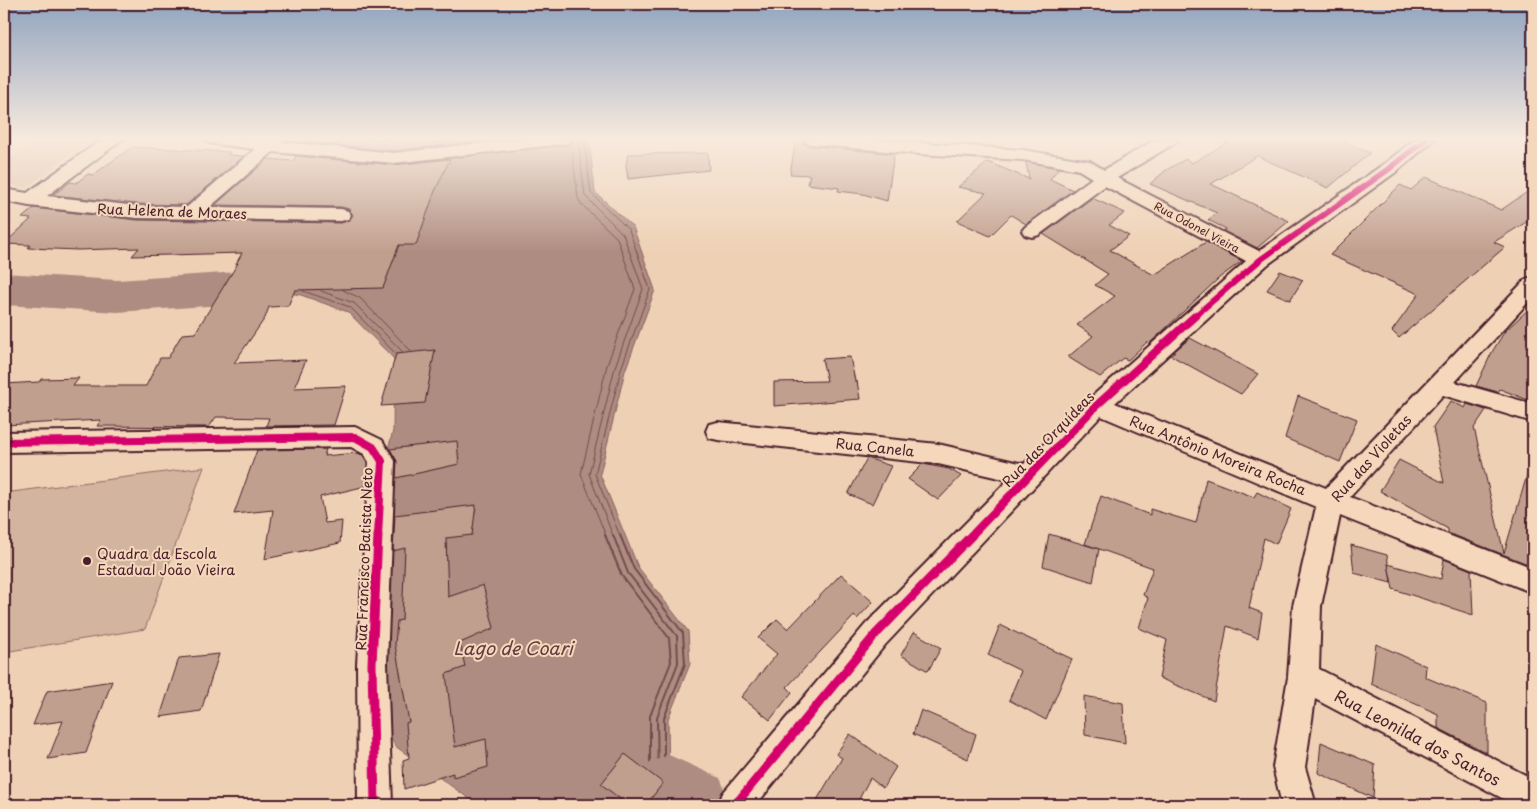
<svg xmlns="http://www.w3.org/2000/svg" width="1537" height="809" font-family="'Playpen Sans',sans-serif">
  <rect width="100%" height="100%" fill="#eed1b5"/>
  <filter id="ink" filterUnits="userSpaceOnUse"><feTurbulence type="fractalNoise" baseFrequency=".02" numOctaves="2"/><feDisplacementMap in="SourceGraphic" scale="10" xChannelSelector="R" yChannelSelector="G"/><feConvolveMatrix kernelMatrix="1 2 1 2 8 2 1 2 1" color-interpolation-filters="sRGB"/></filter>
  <g filter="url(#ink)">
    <polygon fill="#e0c2a9" points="37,139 90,139 26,188 4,183 4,163"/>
    <polygon fill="#d3b49e" stroke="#8e6a64" points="204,467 145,629 4,652 4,493"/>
    <polygon fill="#af8c81" stroke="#87605f" points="405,139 589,139 595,192 633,227 655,290 625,371 600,474 638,567 688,631 690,664 668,719 669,792 656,805 478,805 395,746 360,675 364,538 393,431 394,359 348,312 301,295 254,287 363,211 409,150"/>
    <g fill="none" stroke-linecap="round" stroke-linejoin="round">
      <g stroke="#724b4d" stroke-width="1">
        <polyline points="578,139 585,196 623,234 643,289 615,367 589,474 613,536"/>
        <polyline points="584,139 591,193 629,230 650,289 621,369 595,474 620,536"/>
        <polyline points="571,143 578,198 582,205 617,238 635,289 607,365 581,474 606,536"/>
        <polyline points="343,290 360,298 411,351"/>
        <polyline points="303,291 350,307 395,353"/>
        <polyline points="321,291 354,303 403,352"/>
      </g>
      <g stroke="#724b4d" stroke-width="2">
        <polyline points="605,535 622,576 669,638 671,662 650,716 650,772"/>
        <polyline points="613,535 628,573 677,636 678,663 657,717 658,778"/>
        <polyline points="620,535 634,569 683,633 685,664 664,718 664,790 654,800 653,805"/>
      </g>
      <g fill="#af8c81" fill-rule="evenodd">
        <polygon points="254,271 271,276 278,287 271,298 254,303 117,312 4,305 4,273 117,280"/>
        <polygon points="669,755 720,778 731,805 637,805 632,792 642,765"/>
      </g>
    </g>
    <g fill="#c19f8e" stroke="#4a1f2b">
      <polygon points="308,139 422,139 445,145 394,151 306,142"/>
      <polygon points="796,139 801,139 804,144 812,146 894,154 887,201 863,194 838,191 839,188 807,184 810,175 790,174"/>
      <polygon points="1221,139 1337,139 1370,153 1328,188 1257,156 1211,184 1289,221 1257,248 1223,231 1226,229 1208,220 1217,213 1150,184 1166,170 1186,159 1192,163 1228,142"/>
      <polygon points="132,147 230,152 228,155 244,156 186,205 137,204 53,195 70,182 76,183 88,174 93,175"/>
      <polygon points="708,153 709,170 628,179 626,165 628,154"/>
      <polygon points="296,156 394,165 450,159 435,191 416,245 399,245 383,288 295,290 288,306 269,307 265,318 234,363 306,360 294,388 346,386 334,425 266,426 269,418 216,417 209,427 97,426 101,420 4,425 4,384 39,382 41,379 79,378 73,386 146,386 160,358 168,358 182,334 195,333 238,263 236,264 242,253 132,256 139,248 78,250 28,248 30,245 4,244 31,219 22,218 34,208 137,220 341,223 350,220 352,214 349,209 341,207 215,205 268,159 293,161"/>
      <polygon points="988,162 1029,179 1026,162 1059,168 1050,179 1073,190 1026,224 1011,215 990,236 957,221 986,193 958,187"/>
      <polygon points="1426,177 1501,210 1533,188 1533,218 1494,242 1505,247 1399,338 1392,331 1419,294 1330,255 1400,185 1411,190"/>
      <polygon points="1092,198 1125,213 1109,225 1129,236 1110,250 1154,275 1206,242 1242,261 1219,278 1149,344 1147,342 1128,360 1123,358 1100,377 1068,357 1093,336 1077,325 1115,296 1095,285 1108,274 1043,234"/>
      <polygon points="1280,271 1303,280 1290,300 1267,290"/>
      <polygon points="1533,305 1533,402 1500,389 1498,392 1476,386 1492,352 1505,331"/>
      <polygon points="1190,338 1258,374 1241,394 1170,355"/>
      <polygon points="435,350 425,403 381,406 396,354"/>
      <polygon points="850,357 855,381 857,381 860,399 774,406 774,382 827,381 822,359"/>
      <polygon points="1298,396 1357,419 1340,462 1285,438"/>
      <polygon points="1451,401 1465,408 1467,404 1486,410 1474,428 1504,553 1527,475 1533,476 1533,566 1448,533 1448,529 1380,491 1399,460 1444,483 1433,427"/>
      <polygon points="457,441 459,464 396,478 397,461 390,449"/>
      <polygon points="326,449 324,456 357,453 363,455 367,462 366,486 320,497 325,523 342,521 340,543 265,559 273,510 234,514 257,450"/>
      <polygon points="867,458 891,466 872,504 848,494"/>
      <polygon points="923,464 949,469 961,476 938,500 908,479"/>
      <polygon points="1206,479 1254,497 1257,492 1291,509 1276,544 1264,538 1249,608 1262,613 1258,638 1227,626 1214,701 1159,678 1167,640 1139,628 1148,598 1143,595 1153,568 1085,544 1101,496 1150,515 1150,509 1196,523"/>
      <polygon points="476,505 472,535 446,538 448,597 483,585 494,628 460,643 465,667 446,674 455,747 486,739 488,767 453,777 453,773 404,789 403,760 409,758 406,723 409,722 395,645 397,621 402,620 405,548 393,551 395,515"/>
      <polygon points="1049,534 1099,549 1093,582 1043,566"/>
      <polygon points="1351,545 1387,555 1391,583 1354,573"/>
      <polygon points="1444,559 1471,570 1473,615 1393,589 1388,564 1441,579"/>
      <polygon points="841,574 873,602 857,619 854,616 787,687 792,692 770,720 741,697 777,654 758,638 777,619 788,629"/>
      <polygon points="1000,625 1072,659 1046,720 1009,700 1021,671 988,655"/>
      <polygon points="914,632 941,648 928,671 901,655"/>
      <polygon points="1376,644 1426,666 1425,677 1487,703 1487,753 1438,728 1438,714 1371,684"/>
      <polygon points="219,654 201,711 160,717 179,658"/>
      <polygon points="112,681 86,753 48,759 63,721 33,725 47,691"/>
      <polygon points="1084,696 1123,703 1125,743 1085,735"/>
      <polygon points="921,710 976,734 968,759 913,734"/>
      <polygon points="850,734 896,767 883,788 870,778 856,805 814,805 842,758 836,754"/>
      <polygon points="1321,742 1375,765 1373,798 1318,773"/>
      <polygon points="625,754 663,783 646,805 628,805 601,784"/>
    </g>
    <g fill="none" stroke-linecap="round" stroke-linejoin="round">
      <defs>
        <g id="street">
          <polygon points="102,139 123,139 47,196 137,206 187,207 255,149 215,144 209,143 206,139 286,139 283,142 394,153 515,139 572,139 569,143 563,144 394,163 273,152 210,207 341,209 348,211 351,215 348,219 341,221 137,218 29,206 4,201 4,189 27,193"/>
          <polygon points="803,139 869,139 1023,150 1090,161 1104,170 1156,139 1178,139 1175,143 1117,178 1259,251 1384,164 1415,139 1435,139 1396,172 1267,265 1115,403 1326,488 1526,279 1533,277 1533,297 1455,382 1533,404 1533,422 1443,395 1350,497 1533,568 1533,593 1340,516 1321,606 1319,669 1533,779 1533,805 1515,805 1315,699 1305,767 1316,805 1282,805 1273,767 1288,677 1293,606 1316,507 1101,416 885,645 756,805 718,805 723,793 865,625 1008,480 938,464 718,440 709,438 706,431 709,424 718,422 938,444 1024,464 1089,399 1246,261 1105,186 1039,235 1032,237 1025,235 1022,231 1025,227 1092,178 1079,170 1023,160 918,154 812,144 806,143"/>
          <polygon points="355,427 382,440 395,461 387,664 392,805 358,805 357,664 369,462 364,454 351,447 4,452 4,432"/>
        </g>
      </defs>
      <use href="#street" stroke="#4a1f2b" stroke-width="4"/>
      <use href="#street" fill="#f5d8bb" fill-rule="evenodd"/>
      <defs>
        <polyline id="cycleway-far2" points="1195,316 1260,260 1390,168 1426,139"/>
        <g id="cycleway-far1">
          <polyline points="4,442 355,437 373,447 382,461 378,536"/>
          <polyline points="971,536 1097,405 1196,315"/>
        </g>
        <g id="cycleway">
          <polyline points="375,805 372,664 378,535"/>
          <polyline points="735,805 875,635 972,535"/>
        </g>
      </defs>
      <use href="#cycleway-far2" stroke="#f5d8bb" stroke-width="9"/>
      <use href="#cycleway-far1" stroke="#f5d8bb" stroke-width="11"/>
      <use href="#cycleway" stroke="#f5d8bb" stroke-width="12"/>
      <use href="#cycleway-far2" stroke="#d6006c" stroke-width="6"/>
      <use href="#cycleway-far1" stroke="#d6006c" stroke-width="8"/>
      <use href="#cycleway" stroke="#d6006c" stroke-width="9"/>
    </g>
  </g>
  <linearGradient id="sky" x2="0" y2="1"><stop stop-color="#91a4bf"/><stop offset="0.55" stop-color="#f7eade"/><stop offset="1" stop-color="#f7eade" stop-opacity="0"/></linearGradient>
  <rect width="1537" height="252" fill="url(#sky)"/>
  <circle fill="#4a1f2b" stroke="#f5d8bb" stroke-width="2" cx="87" cy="561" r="5"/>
  <g text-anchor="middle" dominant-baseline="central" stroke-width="4" stroke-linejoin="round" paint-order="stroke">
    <g font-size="11" fill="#4a1f2b" stroke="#f5d8bb">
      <text transform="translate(1197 227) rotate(28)">Rua Odonel Vieira</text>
    </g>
    <g font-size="14" fill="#4a1f2b" stroke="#f5d8bb">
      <text transform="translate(172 211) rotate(2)">Rua Helena de Moraes</text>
      <text transform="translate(1048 439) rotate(-46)">Rua das Orquídeas</text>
      <text transform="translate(875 447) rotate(6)">Rua Canela</text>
      <text transform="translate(1218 455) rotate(22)">Rua Antônio Moreira Rocha</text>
      <text transform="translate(1371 458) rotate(-48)">Rua das Violetas</text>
      <text transform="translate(364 559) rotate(-88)">Rua Francisco Batista Neto</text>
    </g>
    <g font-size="14" fill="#4a1f2b" stroke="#f5d8bb" text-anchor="start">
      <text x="97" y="553">Quadra da Escola<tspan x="97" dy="16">Estadual João Vieira</tspan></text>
    </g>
    <g font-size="16" fill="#4a1f2b" stroke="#f5d8bb">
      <text transform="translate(1418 737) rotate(28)">Rua Leonilda dos Santos</text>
    </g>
    <g font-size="18" font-style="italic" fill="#633a40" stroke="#f5d8bb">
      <text x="513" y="647">Lago de Coari</text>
    </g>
  </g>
  <rect width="1537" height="809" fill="none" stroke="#f5d8bb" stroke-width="20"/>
  <rect x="10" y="10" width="1517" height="789" fill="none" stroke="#4a1f2b" stroke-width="2" filter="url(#ink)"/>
</svg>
